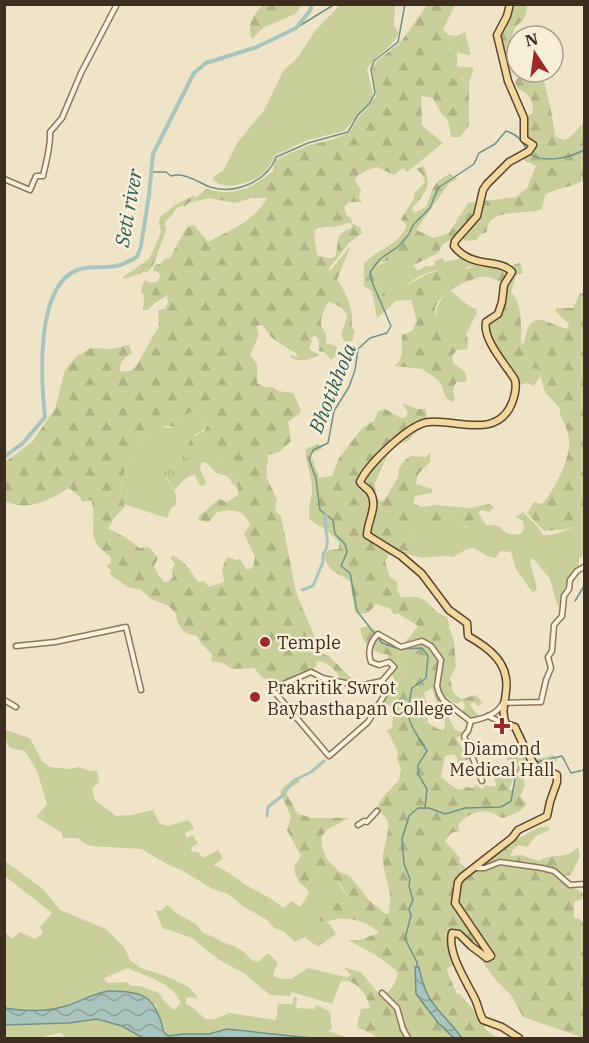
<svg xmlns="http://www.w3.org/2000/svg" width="589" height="1043" font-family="'IBM Plex Serif',serif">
  <defs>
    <pattern id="forest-firs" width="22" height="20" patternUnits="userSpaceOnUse" patternTransform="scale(1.5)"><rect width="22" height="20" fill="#c9cf9b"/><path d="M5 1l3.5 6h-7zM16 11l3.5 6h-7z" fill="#aeb285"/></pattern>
    <pattern id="park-tufts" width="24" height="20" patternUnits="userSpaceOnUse" patternTransform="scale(1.5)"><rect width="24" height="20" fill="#c9cf9b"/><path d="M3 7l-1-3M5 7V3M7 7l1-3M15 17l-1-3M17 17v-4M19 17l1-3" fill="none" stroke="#aeb285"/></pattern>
    <pattern id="water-waves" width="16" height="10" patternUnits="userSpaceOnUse" patternTransform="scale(1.5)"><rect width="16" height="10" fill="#a9c4bc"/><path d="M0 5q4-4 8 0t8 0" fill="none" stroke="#8ba098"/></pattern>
  </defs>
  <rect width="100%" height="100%" fill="#f0e4c8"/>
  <g fill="#c9cf9b" fill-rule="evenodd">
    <path d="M340 5H395L394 25 399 33C392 48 376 55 367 69L373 94 371 101 344 131 308 140 275 155C272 163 265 174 257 178 244 184 222 191 213 179L214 176 223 171 237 143 265 109 283 71 298 57 315 31Z"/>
    <polygon points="465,32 471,55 457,53 457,66 474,68 469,83 464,82 463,77 453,80 444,68 450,53 449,35 456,36"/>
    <path d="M398 255 404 270 413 265 418 271 427 265 428 267 435 265V261L443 258 444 262 458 259 460 257 475 263C464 273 444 267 430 272 415 276 402 289 392 299L395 301 392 305 376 281 373 270C381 262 390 262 398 255Z"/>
    <path d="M450 290 470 307 476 309 477 313 466 334C461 331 455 331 448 328 428 319 437 301 450 290Z"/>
    <polygon points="523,358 538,369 540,376 534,386 528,383 519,385 506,365"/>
    <path d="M194 411C213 415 211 429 194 435L198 450H213L216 452 221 467 232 474 239 491 227 476 216 473 206 462 201 463 200 469 206 482 204 486 200 485C188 467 201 458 172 450L166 479C174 487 177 494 176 505L171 508 167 518 124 504 120 494 121 487 127 463 136 451 141 433 152 432 160 427 171 428 181 424 177 418Z"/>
    <path d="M523 512 537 526 543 535C558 536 570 527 584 525V555L579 558V568C565 577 563 593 562 608L557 604 550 579 533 558 530 561 537 588 535 591 532 592 516 569 511 552 501 551 495 558 487 556 474 548 467 549 453 557 442 556 422 558 402 553 412 549 410 540 414 528 417 527 449 518 461 522 467 528 483 530 486 525 499 526C507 535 511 536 522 533L524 528 523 521 515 517Z"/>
    <polygon points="418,654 422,656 420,661 406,670 396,685 391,672 394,666 393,662 398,659"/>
    <path d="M5 730 30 738 42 761 50 767 70 769 79 767 91 771H97L99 782 92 789 95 800 116 816 131 815 153 810 160 824 168 826 189 820 194 829 185 833 187 838 193 835 198 844 191 847 192 852H198L203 858 218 850 223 858 214 865C228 871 238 880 251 888 262 894 273 899 283 908L292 901 300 907 309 893 305 887 313 877 323 872C339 881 340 885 349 900L342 904 332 900 322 922H328L336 934 318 947 305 937 295 942 283 931 274 928 267 920 243 906 228 894 213 889 183 871 167 864 141 849 91 846 84 843 78 838H63L61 832 36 817 47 804 37 771 25 751 10 748 5 739Z"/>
    <path d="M5 861 43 889 60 910 106 929 124 947 130 960 141 968 166 976 189 987 198 998 190 997 186 999V1004L195 1009 205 1019H215L229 1013 276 1020 278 1004H292L294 997 297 998 296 1008 314 1009 317 1005 330 1012 332 1029 328 1031 349 1038H311L227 1029 209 1034H183L169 1036 163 1031 156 1005 108 991 95 994 61 1008 37 1010 5 1008 4 931 12 939 20 932 35 939 43 933 40 927 52 913 5 876ZM128 968C146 977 174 983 181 1003L174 1010 165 1002 159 993 140 986H131L126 982 107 983 104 978Z"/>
    <polygon points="167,905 176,913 196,924 203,933 214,937 222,942 234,946 244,952 252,960 258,962 268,953 278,963 273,974 276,978 291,979 308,968 346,977 341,981 332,1004 292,992 290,996 270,995 245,974 218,959 192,938 163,928 155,910 161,911"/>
    <polygon points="97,1019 122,1026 143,1038 67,1038 60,1033 36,1038 5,1038 5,1025 69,1023"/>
  </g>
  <g fill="url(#forest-firs)" fill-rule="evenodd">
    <path d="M263 5V4L302 5 295 14 263 28 252 39C247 23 252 17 263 5Z"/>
    <path d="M427 5H455L443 30 449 35 450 53 444 68 453 79 461 75 464 82 469 83V125L460 137H451L448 120 442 115 433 98 421 96 422 125 443 143 407 172 403 168 394 175 377 167 367 170 357 176 355 180 361 190 359 198 362 202H349L344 207 346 214 352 220 351 223 360 227 362 233 349 243 328 270 330 271 351 245 337 280C344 288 349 302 352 313 353 323 349 322 355 332L352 341 345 342 341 335 347 317C346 309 336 303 328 302 323 313 316 324 326 333V343L336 346 339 351 338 354 331 360 324 352 319 351C318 345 322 340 314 336L311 338 312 341 309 349 319 355C310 360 299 363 290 357L292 355 298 357 296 353C294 352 273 339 271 337 268 333 266 329 262 325L256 326 259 335 250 355 257 364V383L265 387H272L278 391 293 393 301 410 300 413 288 422 291 441 279 452 268 455 266 477 277 499 275 511 281 516 296 592 321 653 329 656 356 683 344 682C336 673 327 658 315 662L317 665C312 671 307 671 300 673 295 675 291 679 287 681 272 690 263 678 254 668L232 669 223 663 211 661 212 654 201 643 197 636 186 633 181 628 177 621 176 614 169 606 151 599 141 590 127 587 110 574 111 570 106 566 111 563V558C107 553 100 550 97 544 89 531 97 515 91 500L82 502 80 497 69 488C51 499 29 512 8 502L5 503 4 463 32 442 55 409 65 370 76 357 91 348 112 349 129 345 132 354C125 356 119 364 120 371 124 372 129 372 133 369 141 362 150 338 159 327L158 310 165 309 168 303 167 295C160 301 154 302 148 310H143L144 295 141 292 142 285 145 280 151 283 157 282 161 276 158 272 153 271 155 265 160 264 166 258 169 259 187 227 194 225 208 242C231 230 255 221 267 198H252L235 203 209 198 190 203 206 189C236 197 250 189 273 171L275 160 309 145 331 140 349 133 359 117 376 97 372 69 377 61 400 43ZM347 223H351L352 227C349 230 341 232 339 236 336 242 338 251 335 257L329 258 317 255 314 234 316 229C325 225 336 229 347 223ZM194 411C202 412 207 416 208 424L204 431 191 438 188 446 198 450 216 452 221 467 232 474 238 487V495L227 502 219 499 198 517 199 520 209 522 217 512C233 509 244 509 250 525L244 534 255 557 253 567 247 570 240 559 237 560 227 557 222 569 224 582 209 587 204 581 198 582C191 572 185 560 172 555L171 559 175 564 172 570 173 577 168 582H164L159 576 154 566 158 558 149 547 139 548C134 542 115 531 108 529L114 518 125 507 120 490 127 463 136 451 141 433 155 432 164 426 180 427 181 424 177 418Z"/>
    <path d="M511 5H527C527 25 516 20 513 33 509 47 517 50 517 61L510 69C493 42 501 32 511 5Z"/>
    <path d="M522 72H542L552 115 555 136 563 140 569 138 584 122V180C572 188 557 187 545 195L542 209C527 216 487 206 487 232L481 234 476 240 466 241 458 236 443 244 438 253 404 270 393 260 381 262 373 270 376 281 392 305 377 318 372 291 364 286V263C380 248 397 246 407 226L401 219 414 199V194L425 182 422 174 416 169 423 166C434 186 424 193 412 209L414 213 426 207C433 191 431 182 450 174L457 179 449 183 416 230 434 238 449 233 468 203 516 197 527 188 536 166 518 157 531 151 526 138V118L533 112C533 98 529 95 517 88L515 80 520 77Z"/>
    <polygon points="193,196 196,197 185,206 178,207 166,221 165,227 167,228 153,266 146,273 144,272 125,279 123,277 149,259 161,233 159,223 160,217 175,205"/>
    <path d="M475 263 498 269 520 263 523 273 516 275 511 293C523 302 521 328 521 343L523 344C526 338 526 331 529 326 539 310 556 330 568 328L569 324 557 313 555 308H573L580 293H584V525L567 529 544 531 527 513 534 502 542 504C555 489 574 455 568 434 566 424 559 419 560 408L545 392 538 369 529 368 528 362 523 358 506 365 487 331V324L499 317 503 283C487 276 486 274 468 281 453 287 421 305 442 324 448 330 457 328 464 332 469 335 468 344 467 349L457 350 452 356 453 363 465 372 467 379 465 382H457C452 387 453 392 455 399L452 402C442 397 445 389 439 381 434 375 428 375 423 369L394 366C405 359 401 347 402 335L412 331 417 321 411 300 395 301 392 299 391 295C420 279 434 264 469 269Z"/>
    <path d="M402 403 418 409H426L427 420 416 425 417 432 408 441 395 445 388 454 375 483 376 500 384 501 398 477 399 468 406 459 411 456 426 457 431 452 430 462 418 474 416 484 432 489V493L415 496 413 503 422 507 436 505 470 508 489 504 494 507 489 512 482 510 478 512 486 525 484 530 474 532 461 522 449 518 414 528 410 540 411 543H415L414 549 388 556 385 561 390 577 397 582 398 592 401 597C409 598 415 595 422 599 433 604 432 612 447 617L449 625 448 627 450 629 454 640 456 667 450 678 453 692 461 699 476 695 483 703 478 706 474 702 470 704 474 711 481 717 474 719 469 715 467 718 462 713 465 706 462 701 457 704 446 697 439 707 432 688 424 693 427 703 428 723 438 729 443 730 445 727 444 714 447 715 455 730 465 733 456 738 466 754H471L472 758 464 761 465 766 463 768 458 765 457 758 454 754 445 756 441 777 455 788 462 790 465 787 473 788 476 785 482 789 486 785 495 787 496 784 494 779 507 775 503 766 506 763H515L514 760H507L506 757 523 748 529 753C525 767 514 773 509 789L513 791 517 778 529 765 539 759 553 755 557 758V761L535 767 530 773 523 777 525 785 520 796 526 803 525 806 520 811 504 818C501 818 498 816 495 814 481 807 467 814 458 825L460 831 451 833 445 841 460 858 459 862 466 868 476 864 475 860 489 855 508 837C520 846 533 823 549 827V830L536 836 527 847 519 845 512 851 511 856 522 855 539 861C549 854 559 858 570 853 573 852 575 849 578 847L580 856 571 875 558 877C564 888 577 886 584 895L582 899 574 902V918L580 919 584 925V1038L523 1017 511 995 494 978 459 930 451 931 456 964 448 968 447 971 457 994H460L486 1025 484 1027 485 1029 498 1038H462L432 1004 423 986 419 967H415V988L454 1038H376L374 1035 359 1028 357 1025 361 1009 370 1008C368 995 355 978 341 981L351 975 343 967 361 972 378 993 383 995C393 990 395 982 398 973 389 961 363 948 348 940H359L379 933C370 923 351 917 337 919 331 920 327 922 322 922L315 916 332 900 342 904 349 900C343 890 342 880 329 879L323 872 313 877 305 887C297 882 295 875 294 866L301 856 287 830 291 817 280 792 283 787 297 777 300 782 285 791 298 814 313 818H349L328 829 322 836V848L328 861 340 872 350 876 368 899 385 914 389 913C393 888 385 883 383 861 382 849 390 832 388 823 387 817 380 812 377 808L382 798 399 780 401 769 397 759 398 752 387 730 392 728 394 707 382 702 387 693 394 692 393 686C400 682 401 676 407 670 412 664 418 664 422 656L418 654 398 659 393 662 390 660 388 661 389 655C373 653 363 646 360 628L367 626 403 645 418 626 399 614H393L391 609 376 604C368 613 370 615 355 613L350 581C338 573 326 571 324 554L329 550 339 549V542L325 529 310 520C307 509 311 502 312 492 313 477 305 464 306 449L317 444 323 448 311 454 319 478 332 476 339 458 363 427 374 421 378 411 385 409 401 418 406 417 408 413Z"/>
  </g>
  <path fill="url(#park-tufts)" d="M172 449C187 454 193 459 197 475 187 474 180 483 175 490 167 477 155 468 164 452Z"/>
  <g fill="url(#water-waves)" stroke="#6f938a" stroke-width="1.5">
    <path d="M415 967H419C426 1006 441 1009 462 1038H454L439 1024 416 994Z"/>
    <path d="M108 991C138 992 153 992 162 1025 163 1031 163 1033 169 1036L183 1034H209L227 1029 311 1038H143L122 1026 97 1019 69 1023 5 1025V1008C21 1011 46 1012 62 1007 78 1003 91 994 108 991Z"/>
  </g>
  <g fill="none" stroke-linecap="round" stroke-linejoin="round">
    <g stroke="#6f938a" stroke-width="1.5">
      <polyline points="296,28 335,4"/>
      <path d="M529 153C543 164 569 158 584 150"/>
      <path d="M151 172H166L171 176C185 172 197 182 210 187 235 195 268 181 276 157L308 143 348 132 358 115 370 103 375 93 371 69 374 61 398 42 405 4"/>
      <polyline points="575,601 584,586"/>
      <polyline points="537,762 562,756 571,773 584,770"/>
      <path d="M425 808 427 789 418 774V765L427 751C410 723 404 723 412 688L426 678 428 656 422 648 399 649 382 643 357 611 350 573 341 566 347 552 345 544 335 534 333 520 320 510 316 479 309 459 313 450 328 443 334 411 349 387 355 370 358 349 370 338 387 333 391 326 372 282 370 272 380 259 399 246 409 234 413 225 430 208 438 188 474 164 479 153 495 144 506 131C516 134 522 139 526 149"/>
      <polyline points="417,967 417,962 405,939 411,915 409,909 413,900 409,886 410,879 404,864 402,839 409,816 418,808 429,808 445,814 465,808 501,807 511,801 515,779 533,764"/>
    </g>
    <g stroke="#a9c4bc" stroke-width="3">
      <path d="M302 590 313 586 323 562V554C333 542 322 529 326 515"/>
      <polyline points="267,816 268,807 283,795 293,781 311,772 324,761"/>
    </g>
    <path stroke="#a9c4bc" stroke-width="4" d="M4 457 23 443 45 417C41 380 36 296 71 273 86 264 101 269 116 266 123 265 131 260 137 257L141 246 149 195 153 154 194 73 206 63 257 47 296 28 310 11 312 4"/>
    <defs>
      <g id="minor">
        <path d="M4 179 30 190 36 176H43C46 162 51 146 50 132L62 118 81 73 117 4"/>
        <polyline points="16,646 55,642 126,627 141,690"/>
        <path d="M382 681 359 686 323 678 311 672 272 689 329 756 368 722 385 694 382 681 394 667 389 662 379 665 371 662C367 651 370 642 378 634L401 647 422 641 431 646 441 660 437 686 439 693 443 700 470 721C483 719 497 715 503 703L541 702 546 680 551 668 548 657 552 651 554 625 562 616 564 596 569 589 570 580 577 571 584 567"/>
        <polyline points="4,700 16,707"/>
        <polyline points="488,716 505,724"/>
        <polyline points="471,721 468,731 464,736 465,739 482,781"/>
        <polyline points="358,825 364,821 367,822 377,811"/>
        <polyline points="474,868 485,868 500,862 542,868 554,871 570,885 584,884"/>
        <polyline points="382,993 397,1008 403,1029 408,1038"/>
      </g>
      <path id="major" d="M510 4 507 16 497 35 508 81 524 118V139L533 145 529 151 509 162 487 184 483 190 477 216 455 241 454 246C471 269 500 258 512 272L504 285 502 302 498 314 486 322C482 339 506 365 515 380 517 388 515 395 512 403 497 440 457 419 429 422 410 423 367 465 360 482 362 486 367 488 370 492 379 506 367 521 367 535L401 556 422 574 449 610 467 623 468 636C489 648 510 663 506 691 505 704 501 711 506 724L515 727C521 739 532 767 543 774L553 773 557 775V782L550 802 547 816 518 830 512 838 462 877 458 882 455 903 491 956 487 958 471 946 459 934 452 933C447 952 466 981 474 997 478 1004 479 1013 483 1020L502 1027 519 1038"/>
    </defs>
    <use href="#minor" stroke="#8d765c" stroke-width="7"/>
    <use href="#major" stroke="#5b4430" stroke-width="9"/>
    <use href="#minor" stroke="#faf1dc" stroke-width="4"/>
    <use href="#major" stroke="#f3d9a0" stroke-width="6"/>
  </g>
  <g fill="#9e2a2b" stroke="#f7eed8" stroke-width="2">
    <circle cx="265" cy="642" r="6"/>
    <circle cx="255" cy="697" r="6"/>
    <path d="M499 717h6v6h6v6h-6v6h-6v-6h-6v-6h6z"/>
  </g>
  <g text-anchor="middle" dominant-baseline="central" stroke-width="5" stroke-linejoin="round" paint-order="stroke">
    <g font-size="18" fill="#3d2e20" stroke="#f7eed8" text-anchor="start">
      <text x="277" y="642">Temple</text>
      <text x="267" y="687">Prakritik Swrot<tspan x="267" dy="21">Baybasthapan College</tspan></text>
      <text x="502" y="748" text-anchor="middle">Diamond<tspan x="502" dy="21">Medical Hall</tspan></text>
    </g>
    <g font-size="20" font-style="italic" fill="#2f5d5a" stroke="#f7eed8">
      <text transform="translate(128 208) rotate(-80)">Seti river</text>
      <text transform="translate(332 388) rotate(-68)">Bhotikhola</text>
    </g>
  </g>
  <rect width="589" height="1043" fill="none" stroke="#3d2e20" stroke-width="12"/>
  <g transform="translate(535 54) rotate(347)"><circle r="28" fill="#f7eed8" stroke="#ada18e" stroke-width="1.5"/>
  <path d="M0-4.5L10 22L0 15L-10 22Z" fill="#9e2a2b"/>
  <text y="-9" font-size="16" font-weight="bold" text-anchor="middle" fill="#3d2e20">N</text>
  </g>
</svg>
